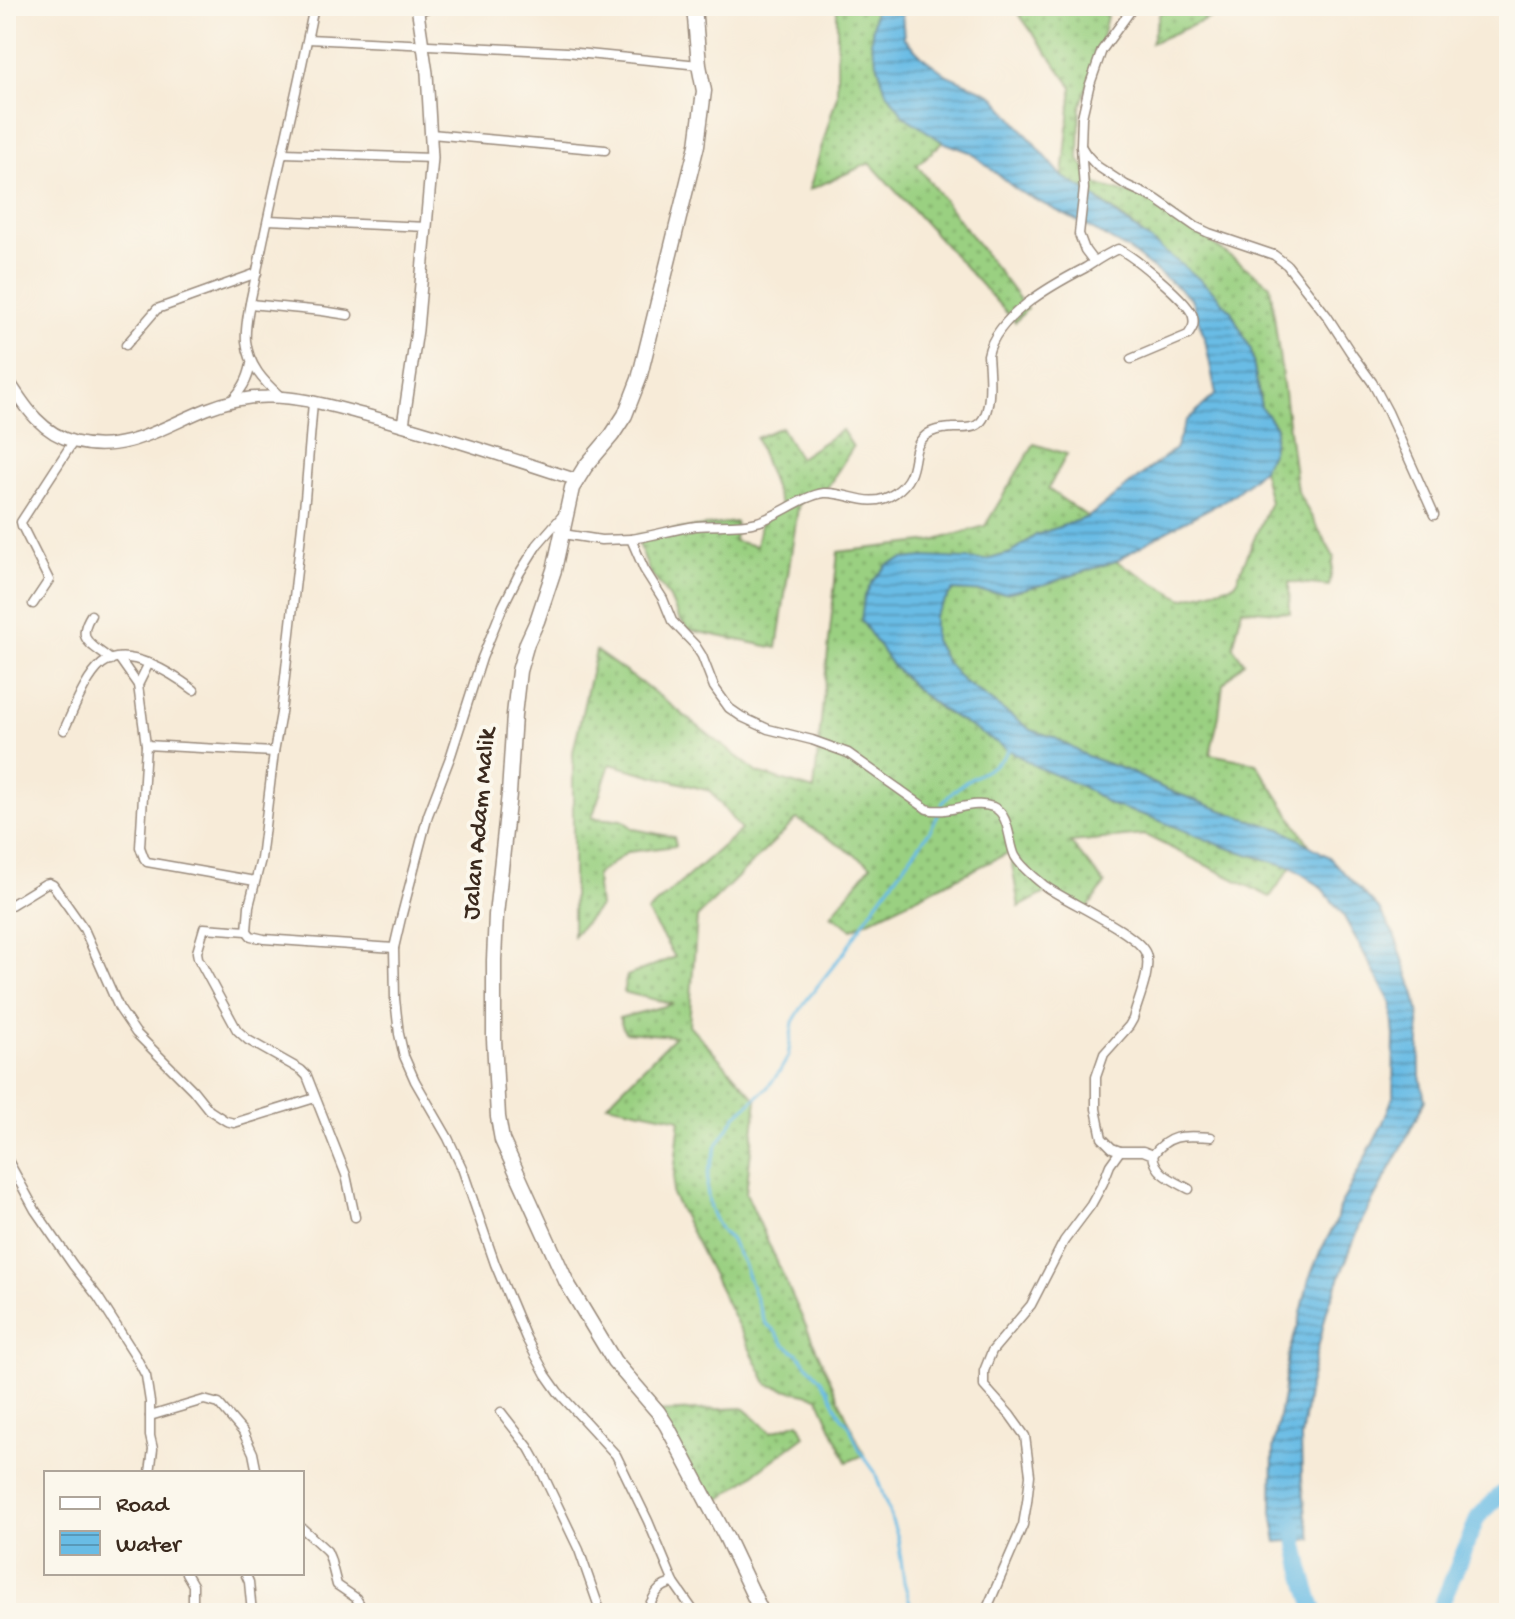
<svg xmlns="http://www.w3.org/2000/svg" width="1515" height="1619" font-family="'Gochi Hand',sans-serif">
  <defs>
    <pattern id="grass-dots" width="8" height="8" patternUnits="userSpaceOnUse" patternTransform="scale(2)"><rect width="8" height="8" fill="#9ad081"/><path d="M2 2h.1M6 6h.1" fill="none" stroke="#7fa969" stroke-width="1.8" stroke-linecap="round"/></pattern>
    <pattern id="water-rules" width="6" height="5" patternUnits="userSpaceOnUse" patternTransform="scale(2)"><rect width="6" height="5" fill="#69bce5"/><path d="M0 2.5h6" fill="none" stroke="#5899b9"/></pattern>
  </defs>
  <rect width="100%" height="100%" fill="#fbf7ec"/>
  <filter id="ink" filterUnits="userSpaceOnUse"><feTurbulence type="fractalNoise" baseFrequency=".0125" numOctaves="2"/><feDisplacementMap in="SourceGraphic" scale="16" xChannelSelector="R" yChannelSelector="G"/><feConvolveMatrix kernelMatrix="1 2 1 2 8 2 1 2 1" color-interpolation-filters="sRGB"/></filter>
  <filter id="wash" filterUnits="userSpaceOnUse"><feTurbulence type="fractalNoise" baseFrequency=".006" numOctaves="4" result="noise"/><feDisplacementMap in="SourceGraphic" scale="32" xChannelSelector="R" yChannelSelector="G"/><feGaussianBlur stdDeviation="1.8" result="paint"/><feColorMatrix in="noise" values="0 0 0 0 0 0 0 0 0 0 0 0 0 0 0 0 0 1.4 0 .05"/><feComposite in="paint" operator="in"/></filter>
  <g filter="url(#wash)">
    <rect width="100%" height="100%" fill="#f7ebd8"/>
    <g fill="url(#grass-dots)" stroke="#6a7d50" stroke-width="2">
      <polygon points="837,6 875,6 871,42 885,89 904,116 943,142 917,165 1027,309 1015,322 870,163 809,190 837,95"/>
      <polygon points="1013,6 1095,6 1107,16 1101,43 1080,108 1079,160 1098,185 1159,202 1176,217 1270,285 1297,491 1334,557 1329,586 1289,582 1290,613 1242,609 1233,647 1244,662 1223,684 1219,716 1210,754 1256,763 1310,846 1283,830 1232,814 1165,789 1128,771 1087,756 1053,737 1031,730 963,681 946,662 934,640 934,616 953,590 1005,593 1046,584 1116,561 1183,599 1235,584 1270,502 1262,469 1272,451 1276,427 1261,407 1251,350 1231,311 1130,223 1084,189 1063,177 1072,87"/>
      <polygon points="1162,6 1238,6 1151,43"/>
      <polygon points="781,427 799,458 842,430 853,447 827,488 799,501 777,648 689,630 679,619 670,598 649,571 636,535 736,522 734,541 756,546 761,520 782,509 756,438"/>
      <polygon points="1034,444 1067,454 1048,489 1088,517 1036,535 1011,553 986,560 958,560 861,620 892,665 917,690 941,710 1083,787 1111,805 1153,818 1225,847 1291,867 1270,897 1145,835 1070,842 1105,884 1085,912 1051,890 1019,907 1010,852 852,929 831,915 871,865 797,819 697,917 689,1025 757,1100 746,1193 864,1455 847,1462 818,1397 768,1385 672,1194 680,1119 607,1104 675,1036 625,1032 619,1018 673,1004 623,992 627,976 675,957 647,912 741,830 710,791 610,764 592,818 622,820 634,829 674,837 676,846 628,852 596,875 599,907 573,936 573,752 596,651 658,695 758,773 814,790 838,552 933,541 985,526"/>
      <polygon points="743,1408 771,1432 799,1422 805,1436 710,1507 658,1412"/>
    </g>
    <polygon fill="url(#water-rules)" stroke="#527382" stroke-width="2" points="875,6 904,6 902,13 904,38 925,59 947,75 993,95 1063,177 1084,189 1191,272 1214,292 1231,311 1251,350 1261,407 1276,427 1272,451 1262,469 1247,484 1229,498 1170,529 1116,561 1046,584 1005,593 953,590 934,616 934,640 946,662 963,681 1031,730 1053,737 1087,756 1128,771 1165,789 1232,814 1283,830 1329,857 1379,909 1395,936 1415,995 1419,1015 1420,1076 1425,1100 1399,1153 1362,1220 1327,1310 1309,1386 1301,1438 1302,1479 1306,1516 1312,1539 1277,1542 1272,1512 1273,1449 1283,1395 1288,1354 1299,1322 1309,1279 1320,1252 1336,1222 1339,1208 1382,1125 1393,1097 1394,1036 1391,1003 1342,913 1320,886 1291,867 1225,847 1153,818 1111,805 1083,787 1037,767 941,709 917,690 892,665 861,620 864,598 872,582 888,564 903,559 924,557 986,560 1011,553 1036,535 1088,517 1175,449 1186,421 1216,394 1205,339 1191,298 1129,250 1081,223 1018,191 970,152 943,142 904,116 885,89 871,42"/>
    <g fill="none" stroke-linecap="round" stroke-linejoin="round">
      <g stroke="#69bce5" stroke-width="3">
        <path d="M942 804C949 795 957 787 967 781 983 771 999 766 1009 749"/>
        <polyline points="913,1613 904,1582 898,1538 875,1472 860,1451 849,1425 841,1416 828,1390 820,1379 797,1353 784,1344 774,1330 765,1323 743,1263 730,1239 722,1232 715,1220 710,1208 707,1189 708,1173 717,1145 736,1116 767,1088 780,1071 788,1057 793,1022 805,1002 845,951 873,908 929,832 938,815"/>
      </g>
      <g stroke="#69bce5" stroke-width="16">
        <path d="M1294 1522C1297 1553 1305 1584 1316 1613"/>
        <polyline points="1438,1613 1478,1517 1501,1494 1509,1491"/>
      </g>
    </g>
  </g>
  <g filter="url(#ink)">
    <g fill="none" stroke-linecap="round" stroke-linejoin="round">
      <defs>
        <g id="street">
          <polyline points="418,12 433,6"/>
          <polyline points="308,39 567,52 699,65"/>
          <polyline points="431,134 605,150"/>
          <polyline points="1081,146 1086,154 1097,166 1126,185 1156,199 1196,227 1209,233 1274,255 1287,265 1327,316 1351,353 1372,382 1388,412 1434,515"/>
          <polyline points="284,153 432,158"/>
          <polyline points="268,220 427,227"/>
          <polyline points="1094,262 1085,250 1079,234 1084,189 1081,146 1082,117 1089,87 1102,50 1134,6"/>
          <polyline points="250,304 322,311 348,315"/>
          <polyline points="126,345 157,309 257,273"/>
          <path d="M281 397C263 381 249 366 246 341 244 319 257 275 261 251 278 169 298 88 314 6"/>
          <path d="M230 402C242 390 248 380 251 364"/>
          <polyline points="313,402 305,499 281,713 274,752 261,859 249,906 247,931 251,936 264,939 394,948"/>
          <polyline points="564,514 537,545 519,574 503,606 482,658 451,755 428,815 401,918 394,948 395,999 399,1034 404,1056 415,1081 448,1138 462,1168 495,1264 526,1338 546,1375 558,1392 616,1455 648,1521 674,1583 695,1613"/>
          <path d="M563 534 601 540 631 539 644 569 663 599 672 621 695 645 702 656 714 687 729 708 742 717 768 729 812 740 848 753 927 809C949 815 972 799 993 807 1010 814 1008 841 1015 856 1021 867 1035 878 1045 886 1065 901 1139 933 1146 954 1152 970 1137 1003 1133 1019L1129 1026 1104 1054 1096 1077V1109L1102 1138 1112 1148 1120 1151 1110 1165 1103 1183 1091 1205 1064 1241 1031 1305 992 1351 984 1371V1386L1010 1415 1025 1436 1030 1475 1027 1502 1023 1525 985 1613"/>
          <path d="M631 539C653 536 674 529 696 526 716 524 738 527 757 522 779 516 802 496 824 493 848 491 869 511 895 493 923 473 907 451 925 436 933 429 943 429 953 428 961 428 971 429 977 425 994 415 989 372 988 355 996 316 1052 285 1085 268 1096 261 1106 254 1118 249 1132 255 1191 303 1193 317 1195 325 1192 329 1188 335L1131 359"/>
          <polyline points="33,604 49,580 22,526 21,522 73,442"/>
          <path d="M91 615C75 641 92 644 111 660"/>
          <polyline points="119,658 138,685 146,745 140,847 144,858 147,862 255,881"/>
          <polyline points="138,685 149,663"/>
          <path d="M64 730C73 711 86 677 102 664 127 644 174 675 194 690"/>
          <polyline points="146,745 274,752"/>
          <polyline points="6,908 45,884 49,883 53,885 84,929 119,1008 136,1033 193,1090 209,1110 226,1121 234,1123 315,1098"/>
          <polyline points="247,931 204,928 197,952 198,958 237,1030 248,1040 301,1070 307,1076 346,1175 355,1217"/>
          <path d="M1120 1151H1143L1153 1155C1155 1174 1173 1180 1189 1189"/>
          <path d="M1153 1155C1170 1132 1186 1136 1211 1137"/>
          <polyline points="6,1157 35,1210 73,1265 98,1297 135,1355 146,1376 150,1402 150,1436 153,1449 150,1473"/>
          <polyline points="501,1412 529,1448 538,1464 579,1550 601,1613"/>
          <polyline points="150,1416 204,1400 219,1404 243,1432 253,1453 257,1473"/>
          <polyline points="302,1528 327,1551 330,1558 337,1585 356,1598 365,1613"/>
          <polyline points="186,1573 193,1585 193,1613"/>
          <polyline points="245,1573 249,1582 252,1613"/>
          <path d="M646 1613C653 1598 657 1585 674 1583"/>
        </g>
        <g id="secondary">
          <path d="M6 377C24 405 40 433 75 442 124 455 164 426 207 409 225 402 247 397 266 397 299 396 331 406 362 414 434 433 506 457 577 480"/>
          <polyline points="403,425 417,330 432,158 427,73 417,6"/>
        </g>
        <polyline id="highway" points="694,6 699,65 704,91 697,145 639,379 625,415 612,435 585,467 572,488 554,570 537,621 527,643 519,671 514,715 509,794 496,915 494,960 494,1039 498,1117 502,1140 567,1283 614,1361 658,1412 667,1426 726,1537 762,1613"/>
      </defs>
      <use href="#street" stroke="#998a7b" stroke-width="11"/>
      <use href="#secondary" stroke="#998a7b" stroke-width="14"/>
      <use href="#highway" stroke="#998a7b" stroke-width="17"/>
      <use href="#street" stroke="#fff" stroke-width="8"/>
      <use href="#secondary" stroke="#fff" stroke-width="11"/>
      <use href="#highway" stroke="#fff" stroke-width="14"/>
    </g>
  </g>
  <g text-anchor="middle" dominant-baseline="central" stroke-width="8" stroke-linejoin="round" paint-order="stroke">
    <g font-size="26" fill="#3b2a1e" stroke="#fbf7ec">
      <text transform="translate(481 824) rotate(-85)">Jalan Adam Malik</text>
    </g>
  </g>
  <rect width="1515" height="1619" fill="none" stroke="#fbf7ec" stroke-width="32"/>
  <rect x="44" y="1471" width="260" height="104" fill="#fbf7ec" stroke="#aea59a" stroke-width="2"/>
  <rect x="60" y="1497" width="40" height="12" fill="#ffffff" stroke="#aea59a" stroke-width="2"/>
  <text x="116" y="1511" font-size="24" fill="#3b2a1e">Road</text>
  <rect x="60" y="1531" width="40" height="24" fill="url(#water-rules)" stroke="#aea59a" stroke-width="2"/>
  <text x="116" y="1551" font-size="24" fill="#3b2a1e">Water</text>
</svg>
